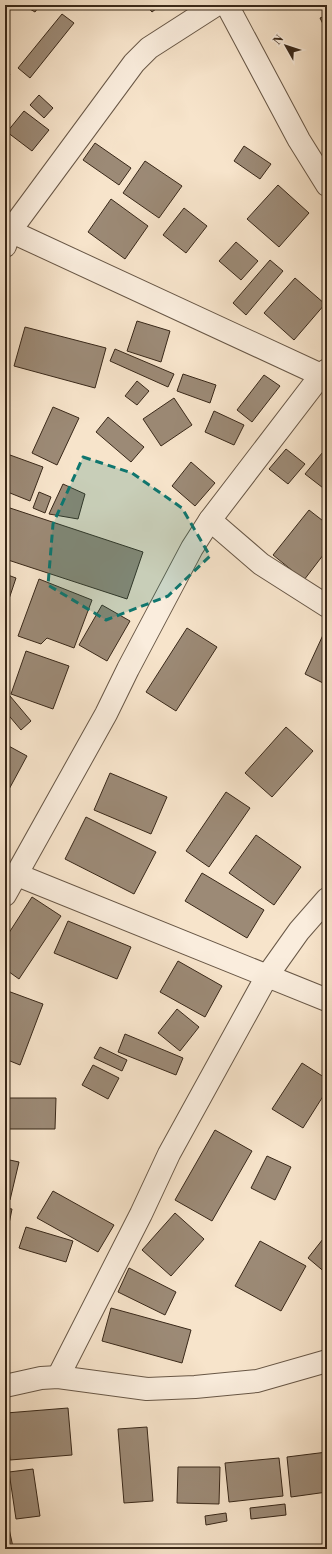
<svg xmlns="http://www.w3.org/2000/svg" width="332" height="1554" font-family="'Libre Bodoni',serif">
  <rect width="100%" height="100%" fill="#f7e4cb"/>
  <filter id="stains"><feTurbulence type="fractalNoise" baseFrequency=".005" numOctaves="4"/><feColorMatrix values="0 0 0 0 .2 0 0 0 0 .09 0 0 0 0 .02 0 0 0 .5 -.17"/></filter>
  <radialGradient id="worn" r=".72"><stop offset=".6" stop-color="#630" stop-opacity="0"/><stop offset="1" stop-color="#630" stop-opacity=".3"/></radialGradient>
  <g fill="#9c8a76" stroke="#392819">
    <polygon points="23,5 40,5 35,12"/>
    <polygon points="146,5 161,5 152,12"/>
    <polygon points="62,14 74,23 30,78 18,68"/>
    <polygon points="327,15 327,32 320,18"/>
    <polygon points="5,71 10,74 5,81"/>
    <polygon points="39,95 53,108 44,118 30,105"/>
    <polygon points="24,111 49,130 32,151 7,132"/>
    <polygon points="95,143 131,168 119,185 83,160"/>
    <polygon points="244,146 271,164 260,179 234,161"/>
    <polygon points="145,161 182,186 159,218 123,193"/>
    <polygon points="278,185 309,213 279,247 247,219"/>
    <polygon points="111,199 148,226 125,259 88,232"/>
    <polygon points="184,208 207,226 186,253 163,235"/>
    <polygon points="236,242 258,261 241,280 219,261"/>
    <polygon points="270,260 283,271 246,315 233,303"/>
    <polygon points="295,278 325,304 294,340 264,313"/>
    <polygon points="137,321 170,331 161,362 127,351"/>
    <polygon points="25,327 106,348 95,388 14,366"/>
    <polygon points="115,349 174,374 168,387 110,361"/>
    <polygon points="183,374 216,385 210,403 177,391"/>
    <polygon points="264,375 280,386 252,422 237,410"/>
    <polygon points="137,381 149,391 137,405 125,396"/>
    <polygon points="174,398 192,425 161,446 143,419"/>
    <polygon points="53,407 79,418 57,465 32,453"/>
    <polygon points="214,411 244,425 234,445 205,432"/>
    <polygon points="108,417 144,447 131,462 96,432"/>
    <polygon points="327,447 327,491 305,474"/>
    <polygon points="286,449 305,464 288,484 269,469"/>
    <polygon points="10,455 43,467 30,501 5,491 5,467"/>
    <polygon points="191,462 215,483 195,506 172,486"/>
    <polygon points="63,484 85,494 78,519 49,514"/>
    <polygon points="39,492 51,497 45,513 33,508"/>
    <polygon points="7,507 143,552 127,599 5,559 5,512"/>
    <polygon points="309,510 327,524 327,550 304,580 273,555"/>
    <polygon points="5,574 16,578 5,611"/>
    <polygon points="39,579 92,600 74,648 47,638 41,644 18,636"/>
    <polygon points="102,605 130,621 107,661 79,645"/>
    <polygon points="187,628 217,647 176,711 146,692"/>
    <polygon points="323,635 327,637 327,685 305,674"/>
    <polygon points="26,651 69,666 53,709 11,694"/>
    <polygon points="10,696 31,721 21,730 5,711 5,700"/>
    <polygon points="286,727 313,751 272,797 245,773"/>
    <polygon points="5,744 27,756 7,793 5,792"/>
    <polygon points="110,773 167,797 151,834 94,810"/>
    <polygon points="226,792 250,808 209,867 186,851"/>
    <polygon points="86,817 156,852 134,894 65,859"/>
    <polygon points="256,835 301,867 274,905 229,873"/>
    <polygon points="202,873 264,910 247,938 185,901"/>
    <polygon points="32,897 61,916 19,979 5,969 5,939"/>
    <polygon points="68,921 131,947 117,979 54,953"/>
    <polygon points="178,961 222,986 205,1017 160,992"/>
    <polygon points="5,990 43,1004 20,1065 5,1059"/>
    <polygon points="177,1009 199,1027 180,1051 158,1033"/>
    <polygon points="125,1034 183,1058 176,1075 118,1052"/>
    <polygon points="100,1047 127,1060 122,1071 94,1058"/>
    <polygon points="302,1063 327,1079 327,1090 303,1128 272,1109"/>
    <polygon points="93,1065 119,1078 108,1099 82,1085"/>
    <polygon points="5,1098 56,1098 55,1129 5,1129"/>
    <polygon points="215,1130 252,1151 212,1221 175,1200"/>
    <polygon points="267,1156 291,1167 275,1200 251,1188"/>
    <polygon points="5,1159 19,1162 10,1200 5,1199"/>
    <polygon points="53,1191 114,1225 98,1252 37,1218"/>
    <polygon points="5,1208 12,1209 5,1244"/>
    <polygon points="175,1213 204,1239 171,1276 142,1250"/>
    <polygon points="26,1227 73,1241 66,1262 19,1248"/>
    <polygon points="323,1239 327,1242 327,1274 308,1258"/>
    <polygon points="260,1241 306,1266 281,1311 235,1286"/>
    <polygon points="129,1268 176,1292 165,1315 118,1292"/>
    <polygon points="111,1308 191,1330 182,1363 102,1341"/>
    <polygon points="68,1408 72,1455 10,1460 6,1413"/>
    <polygon points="147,1427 153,1501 124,1503 118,1429"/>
    <polygon points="327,1452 327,1492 291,1497 287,1457"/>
    <polygon points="279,1458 283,1496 229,1502 225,1463"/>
    <polygon points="178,1467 220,1467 219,1504 177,1503"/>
    <polygon points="33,1469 40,1516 16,1519 9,1472"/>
    <polygon points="285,1504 286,1515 251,1519 250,1508"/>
    <polygon points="226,1513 227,1521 206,1525 205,1516"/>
    <polygon points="8,1524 13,1547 5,1549 5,1525"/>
  </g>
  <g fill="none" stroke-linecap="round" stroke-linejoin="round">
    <defs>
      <g id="street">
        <polyline points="227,5 299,140 327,185"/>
        <polyline points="5,227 10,231 134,63 149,48 216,5"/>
        <polyline points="5,246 10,231 321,375"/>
        <polyline points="210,520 261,564 327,606"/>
        <polyline points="15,874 327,1000"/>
        <polyline points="5,895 106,714 128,669 192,548 210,520 321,375 327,370"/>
        <polyline points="58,1377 141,1214 169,1154 267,976 299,931 327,899"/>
        <polyline points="5,1386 41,1378 58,1377 147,1389 195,1387 257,1381 327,1361"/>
      </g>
    </defs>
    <use href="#street" stroke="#685746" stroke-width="24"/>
    <use href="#street" stroke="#faeddd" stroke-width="22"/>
  </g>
  <path fill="#0f766e" fill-opacity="0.2" stroke="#0f766e" stroke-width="3" stroke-dasharray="8 5" stroke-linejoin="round" d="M83 457 132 473 182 508 210 556 168 596 106 620 48 585 53 524Z"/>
  <rect width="332" height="1554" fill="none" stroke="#f7e4cb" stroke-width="20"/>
  <rect x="6" y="6" width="320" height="1542" fill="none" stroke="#392819" stroke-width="2"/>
  <rect x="10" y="10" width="312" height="1534" fill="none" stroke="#392819"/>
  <g transform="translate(286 46) rotate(309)" stroke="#faeddd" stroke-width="3" paint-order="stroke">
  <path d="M0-3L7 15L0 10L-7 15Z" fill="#392819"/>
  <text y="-6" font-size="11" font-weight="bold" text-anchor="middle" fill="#392819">N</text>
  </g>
  <rect width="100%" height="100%" filter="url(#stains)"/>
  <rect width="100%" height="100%" fill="url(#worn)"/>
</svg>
